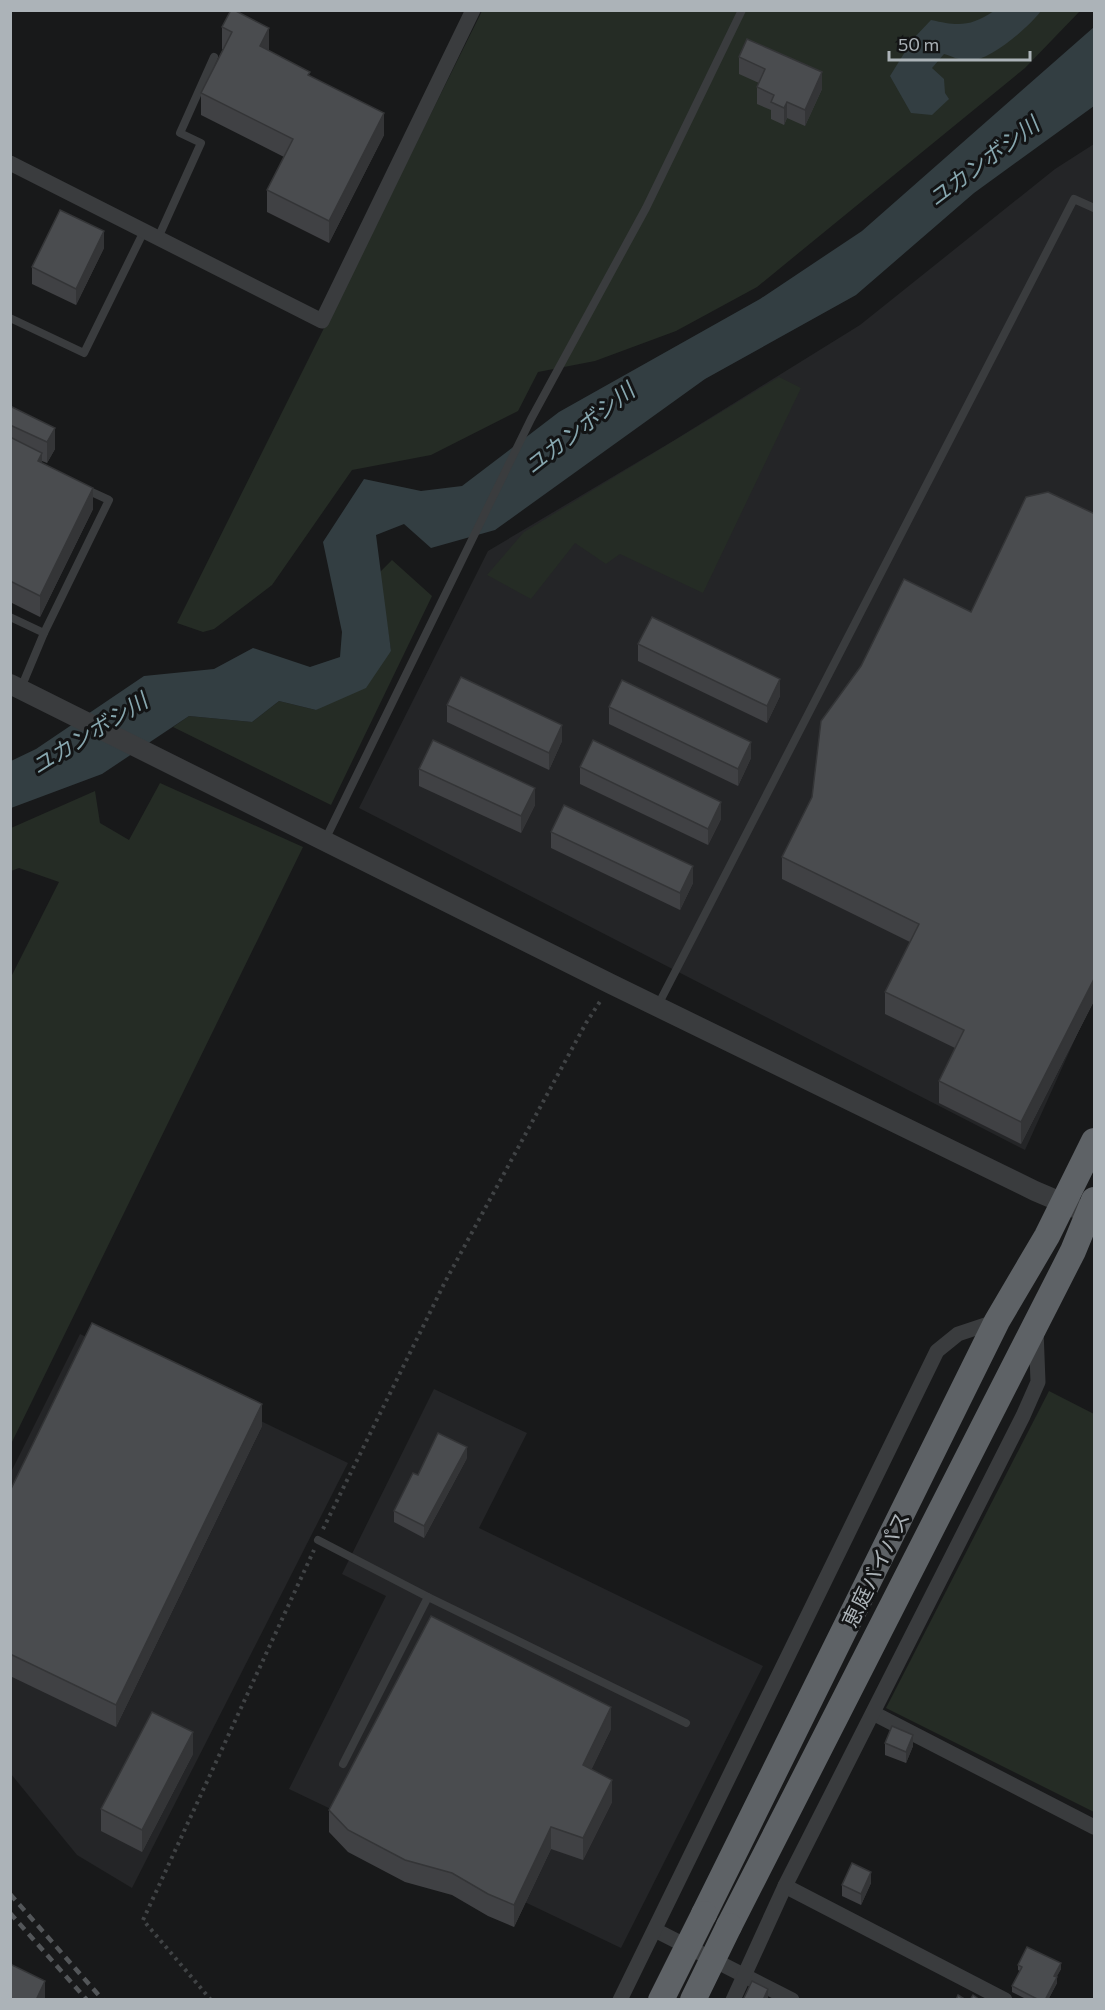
<svg xmlns="http://www.w3.org/2000/svg" width="1105" height="2010" font-family="Commissioner,'Noto Sans JP',sans-serif">
  <rect width="100%" height="100%" fill="#18191a"/>
  <g fill="#242527">
    <polygon points="1094,144 1094,997 1025,1150 359,808 488,551 673,441 860,325 1055,169"/>
    <polygon points="80,1334 348,1463 132,1888 77,1855 11,1774 10,1474"/>
    <polygon points="434,1389 527,1433 479,1528 763,1666 621,1948 289,1789 386,1596 342,1574"/>
  </g>
  <g fill="#252c25">
    <polygon points="482,11 1080,11 1025,68 757,287 676,331 595,361 538,372 518,411 431,455 352,470 272,585 214,629 203,632 177,623"/>
    <polygon points="779,377 801,388 703,593 620,554 606,564 575,543 531,599 487,575 524,532"/>
    <polygon points="392,560 432,596 331,805 173,727 189,716 252,722 279,701 316,710 391,651 379,573"/>
    <polygon points="160,783 303,847 11,1444 11,977 59,882 19,868 11,871 11,828 95,791 100,823 129,840"/>
    <polygon points="1049,1391 1094,1414 1094,1812 886,1708"/>
  </g>
  <g fill="#333e42">
    <path d="M994 11H1041C1029 27 988 63 967 61 959 60 951 56 944 54L932 68 944 79 945 93 949 99 932 115 911 113 890 76 913 39 931 20C958 26 970 27 994 11Z"/>
    <polygon points="1094,27 1094,106 974,193 856,295 705,379 495,530 431,548 404,524 376,535 391,651 366,688 316,710 279,701 252,722 189,716 102,774 11,808 11,761 36,749 144,676 214,669 253,648 310,667 340,657 342,632 323,542 364,479 421,491 462,486 559,412 760,299 862,231"/>
  </g>
  <g fill="none" stroke-linecap="round" stroke-linejoin="round">
    <g stroke="#404345" stroke-width="4" stroke-dasharray="3 4.5" stroke-linecap="butt">
      <polyline points="323,1529 445,1282 586,1023 601,1000"/>
      <polyline points="211,2000 143,1920 314,1550"/>
    </g>
    <g stroke="#3a3c3e" stroke-width="8">
      <polyline points="158,238 201,143 180,133 214,57"/>
      <polyline points="10,318 84,353 144,231"/>
      <polyline points="10,617 44,633"/>
      <polyline points="21,688 44,633 109,500 85,489"/>
      <polyline points="325,840 531,419 646,208 742,10"/>
      <polyline points="658,1005 1074,199 1094,208"/>
      <polyline points="318,1540 428,1597 686,1723"/>
      <polyline points="343,1764 428,1597"/>
    </g>
    <g stroke="#3a3c3e" stroke-width="15">
      <polyline points="10,163 322,321 473,10"/>
      <polyline points="873,1713 1094,1827"/>
      <polyline points="785,1886 1005,2000"/>
      <polyline points="655,1930 792,2000"/>
      <polyline points="620,2000 937,1351 958,1334 997,1321"/>
      <polyline points="733,2000 785,1886 1023,1416 1038,1382 1036,1330"/>
    </g>
    <polyline stroke="#3a3c3e" stroke-width="20" points="10,684 611,984 1035,1191 1075,1208"/>
    <g stroke="#5e6266" stroke-width="26">
      <polyline points="704,1914 997,1321 1047,1236 1094,1141"/>
      <polyline points="729,1926 1073,1251 1094,1200"/>
    </g>
    <g stroke="#535659" stroke-width="4.5" stroke-dasharray="8 6" stroke-linecap="butt">
      <polyline points="10,1894 103,2000"/>
      <polyline points="10,1913 87,2000"/>
    </g>
    <g stroke="#5e6266" stroke-width="26">
      <polyline points="661,2000 704,1914"/>
      <polyline points="693,2000 729,1926"/>
    </g>
  </g>
  <g fill="#404144">
    <polygon points="222,27 269,50 268,51 310,76 384,135 329,243 267,212 267,190 284,157 201,115 201,93 223,49 222,49"/>
    <polygon points="739,57 822,89 805,126 787,118 784,125 771,119 771,110 757,104 757,87 759,83 739,74"/>
    <polygon points="104,248 76,305 32,284 32,267"/>
    <polygon points="10,406 55,449 47,463 42,461 42,463 93,509 40,617 10,602"/>
    <polygon points="1095,514 1095,999 1021,1144 939,1103 939,1081 955,1048 885,1014 885,992 910,942 782,879 782,857 971,612"/>
    <polygon points="638,644 780,696 767,723 638,661"/>
    <polygon points="447,705 562,741 549,770 447,722"/>
    <polygon points="609,707 751,758 738,786 609,724"/>
    <polygon points="580,767 721,819 708,845 580,784"/>
    <polygon points="419,769 535,805 521,833 419,786"/>
    <polygon points="551,832 693,883 680,910 551,848"/>
    <polygon points="262,1426 116,1727 10,1676 10,1491"/>
    <polygon points="467,1458 424,1538 394,1522 394,1511"/>
    <polygon points="611,1729 591,1770 612,1802 583,1860 551,1849 514,1927 488,1916 452,1895 405,1882 348,1852 329,1832 329,1810"/>
    <polygon points="885,1743 913,1746 906,1763 885,1755"/>
    <polygon points="193,1754 142,1852 101,1831 101,1809"/>
    <polygon points="871,1883 861,1905 842,1896 842,1885"/>
    <polygon points="1018,1965 1061,1969 1056,1977 1057,1983 1048,2000 1028,2000 1012,1992 1012,1986 1020,1971 1018,1970"/>
  </g>
  <g fill="#343537">
    <polygon points="269,28 269,50 260,68 260,46"/>
    <polygon points="822,72 822,89 805,126 805,110"/>
    <polygon points="787,102 787,118 784,125 784,108"/>
    <polygon points="384,113 384,135 329,243 329,221"/>
    <polygon points="104,231 104,248 76,305 76,289"/>
    <polygon points="55,428 55,449 47,463 47,442"/>
    <polygon points="42,453 42,474 38,461"/>
    <polygon points="93,488 93,509 40,617 40,596"/>
    <polygon points="780,679 780,696 767,723 767,706"/>
    <polygon points="562,725 562,741 549,770 549,753"/>
    <polygon points="751,742 751,758 738,786 738,769"/>
    <polygon points="535,788 535,805 521,833 521,816"/>
    <polygon points="721,802 721,819 708,845 708,829"/>
    <polygon points="693,866 693,883 680,910 680,893"/>
    <polygon points="1095,977 1095,999 1021,1144 1021,1122"/>
    <polygon points="262,1404 262,1426 116,1727 116,1705"/>
    <polygon points="467,1447 467,1458 424,1538 424,1526"/>
    <polygon points="611,1707 611,1729 583,1787 583,1765"/>
    <polygon points="193,1732 193,1754 142,1852 142,1830"/>
    <polygon points="913,1735 913,1746 906,1763 906,1752"/>
    <polygon points="612,1780 612,1802 583,1860 583,1838"/>
    <polygon points="551,1827 551,1849 514,1927 514,1905"/>
    <polygon points="871,1872 871,1883 861,1905 861,1894"/>
    <polygon points="1061,1963 1061,1969 1054,1982 1054,1976"/>
    <polygon points="1057,1977 1057,1983 1048,2000 1045,2000"/>
    <polygon points="45,1981 45,2000 36,2000"/>
    <polygon points="768,1989 768,2000 763,2000"/>
  </g>
  <g fill="#4a4c4f" stroke="#343537" stroke-width="1.5">
    <polygon points="231,10 234,10 269,28 260,46 310,72 308,75 384,113 329,221 267,190 293,139 201,93 232,32 222,27"/>
    <polygon points="747,39 822,72 805,110 787,102 784,108 771,102 774,95 757,87 765,69 739,57"/>
    <polygon points="60,210 104,231 76,289 32,267"/>
    <polygon points="10,406 55,428 47,442 10,425"/>
    <polygon points="10,437 42,453 38,461 93,488 40,596 10,581"/>
    <polygon points="1048,492 1095,514 1095,977 1021,1122 939,1081 964,1030 885,992 919,924 782,857 812,797 821,721 861,666 904,579 971,612 1026,497"/>
    <polygon points="652,617 780,679 767,706 638,644"/>
    <polygon points="461,677 562,725 549,753 447,705"/>
    <polygon points="622,680 751,742 738,769 609,707"/>
    <polygon points="433,740 535,788 521,816 419,769"/>
    <polygon points="593,740 721,802 708,829 580,767"/>
    <polygon points="564,805 693,866 680,893 551,832"/>
    <polygon points="92,1323 262,1404 116,1705 10,1654 10,1491"/>
    <polygon points="438,1433 467,1447 424,1526 394,1511 413,1473 418,1475"/>
    <polygon points="431,1616 611,1707 583,1765 612,1780 583,1838 551,1827 514,1905 488,1894 452,1873 405,1860 348,1830 329,1810"/>
    <polygon points="152,1712 193,1732 142,1830 101,1809"/>
    <polygon points="892,1726 913,1735 906,1752 885,1743"/>
    <polygon points="852,1863 871,1872 861,1894 842,1885"/>
    <polygon points="1027,1947 1061,1963 1054,1976 1057,1977 1045,2000 1039,2000 1012,1986 1022,1967 1018,1965"/>
    <polygon points="10,1964 45,1981 36,2000 10,2000"/>
    <polygon points="752,1981 768,1989 763,2000 743,2000"/>
    <polygon points="958,1995 966,2000 956,2000"/>
    <polygon points="973,1995 980,2000 970,2000"/>
  </g>
  <g text-anchor="middle" dominant-baseline="central" stroke-width="6" stroke-linejoin="round" paint-order="stroke">
    <g font-size="21" fill="#acb3b8" stroke="#131415">
      <text transform="translate(875 1569) rotate(-64)">恵庭バイパス</text>
    </g>
    <g font-size="22" font-style="italic" fill="#87a7af" stroke="#131415">
      <text transform="translate(983 161) rotate(-37)">ユカンボシ川</text>
      <text transform="translate(579 428) rotate(-38)">ユカンボシ川</text>
      <text transform="translate(89 733) rotate(-32)">ユカンボシ川</text>
    </g>
  </g>
  <rect width="1105" height="2010" fill="none" stroke="#acb3b8" stroke-width="24"/>
  <path d="M889 51v9h141v-9" fill="none" stroke="#acb3b8" stroke-width="3"/>
  <text x="898" y="51" font-size="18" fill="#acb3b8" stroke="#131415" stroke-width="4.5" paint-order="stroke">50 m</text>
</svg>
